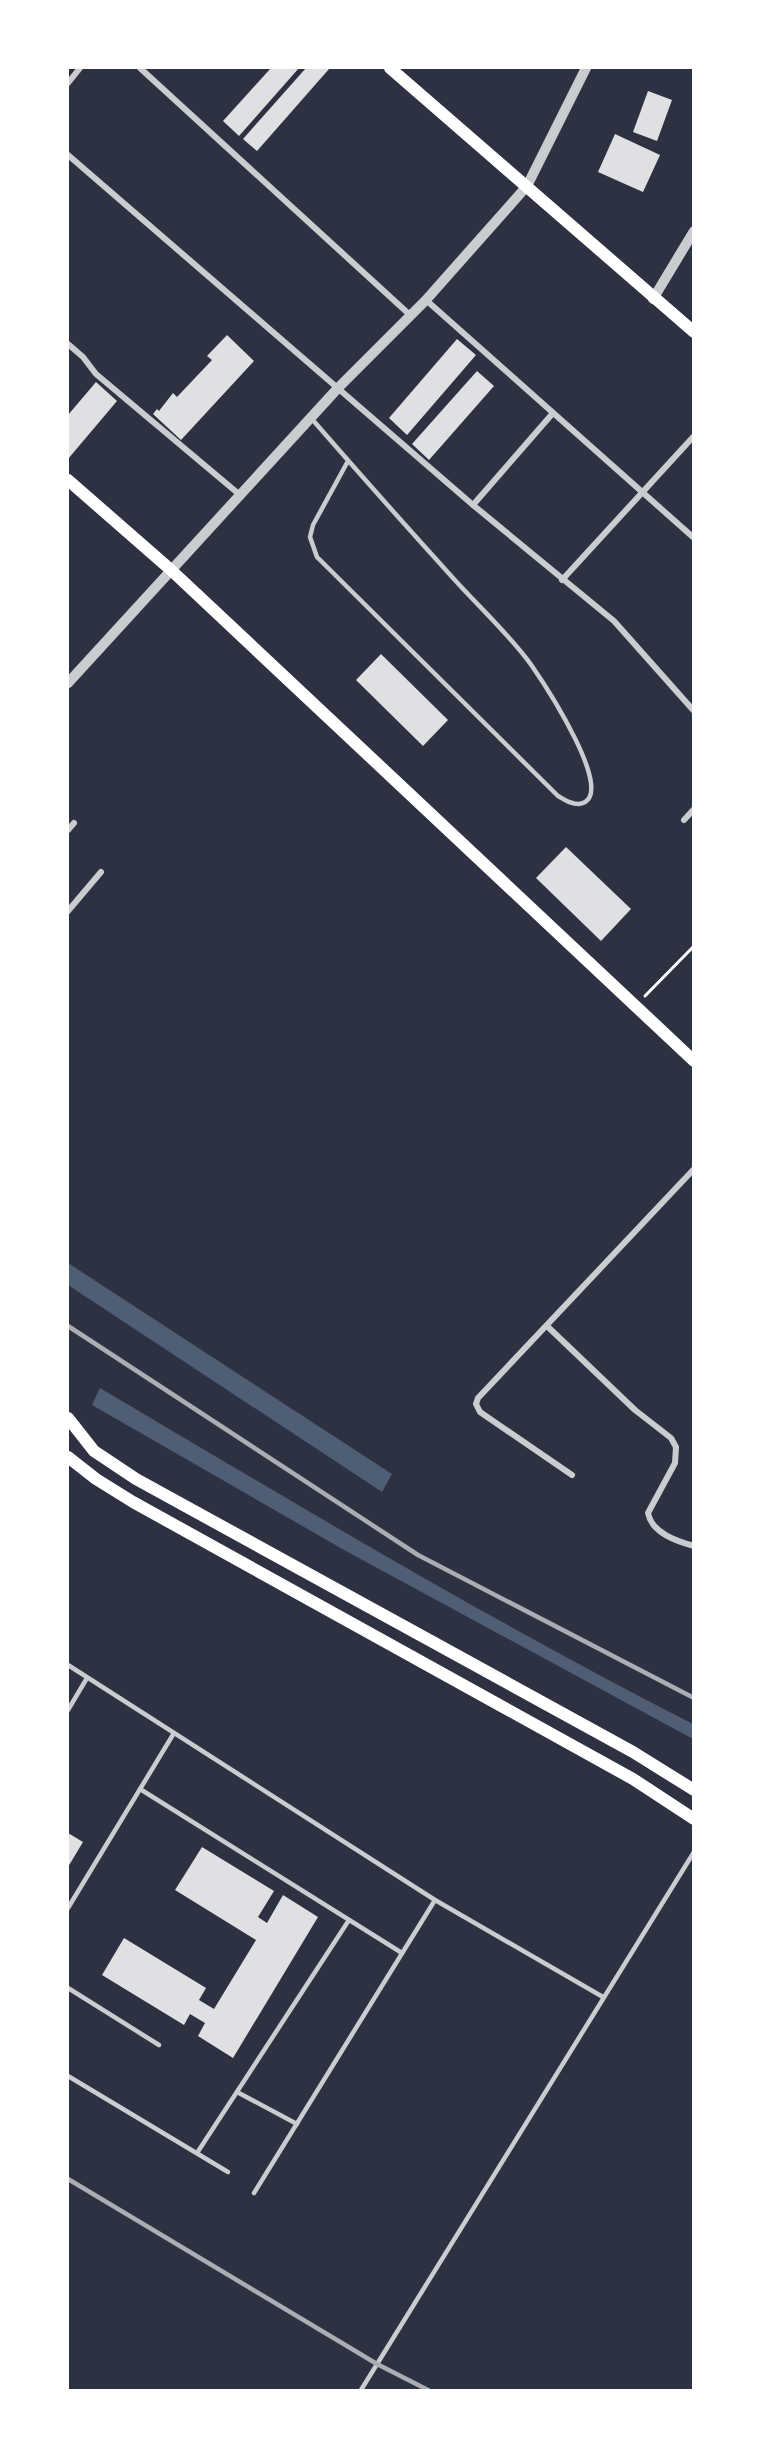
<svg xmlns="http://www.w3.org/2000/svg" width="761" height="2458" font-family="Literata,serif">
  <rect width="100%" height="100%" fill="#2d3142"/>
  <g fill="#4f5d75">
    <polygon points="68,1263 392,1474 382,1492 68,1285"/>
    <path d="M100 1388C296 1504 491 1621 693 1724V1739L344 1550 92 1405Z"/>
  </g>
  <g fill="#e0e0e3">
    <polygon points="271,68 299,68 239,136 223,121"/>
    <polygon points="306,68 329,69 257,151 243,139"/>
    <polygon points="648,91 672,100 657,141 633,132"/>
    <polygon points="615,134 660,155 643,192 598,172"/>
    <polygon points="227,335 254,361 181,440 153,414 157,409 159,411 173,393 177,397 212,360 207,356"/>
    <polygon points="457,339 476,355 407,435 389,418"/>
    <polygon points="477,371 494,386 429,460 412,444"/>
    <polygon points="96,382 117,401 68,459 68,415"/>
    <polygon points="381,654 448,720 423,746 356,680"/>
    <polygon points="566,847 631,909 601,941 536,878"/>
    <polygon points="68,1833 83,1842 68,1867"/>
    <polygon points="202,1847 274,1891 258,1917 267,1923 283,1895 318,1917 233,2058 198,2036 205,2023 190,2014 184,2025 102,1975 124,1938 206,1988 199,2000 214,2009 256,1940 175,1890"/>
  </g>
  <g fill="none" stroke-linecap="round" stroke-linejoin="round">
    <polyline stroke="#fff" stroke-width="3" points="645,996 694,946"/>
    <g stroke="#caccd0" stroke-width="4.5">
      <path d="M311 418C358 472 405 525 453 578 479 607 510 635 532 666 543 682 621 799 579 804 570 804 565 800 558 796L317 557 310 537 313 525 348 461"/>
      <polyline points="68,1665 435,1900 603,1997"/>
      <polyline points="68,1710 87,1678"/>
      <polyline points="140,1789 402,1953"/>
      <polyline points="68,1908 174,1733"/>
      <polyline points="68,1988 159,2045"/>
      <polyline points="68,2076 228,2172"/>
      <polyline points="237,2092 297,2124"/>
      <polyline points="197,2153 349,1920"/>
      <polyline points="254,2193 435,1900"/>
      <polyline points="361,2390 694,1852"/>
    </g>
    <g stroke="#caccd0" stroke-width="6">
      <polyline points="140,68 410,315"/>
      <polyline points="68,83 80,68"/>
      <polyline points="68,155 473,505 614,621 694,711"/>
      <polyline points="426,300 694,538"/>
      <polyline points="68,344 83,357 96,374 240,495"/>
      <polyline points="473,505 553,413"/>
      <polyline points="562,580 694,436"/>
      <polyline points="684,820 694,809"/>
      <polyline points="68,830 74,823"/>
      <polyline points="68,911 101,872"/>
      <path d="M547 1326 635 1410 671 1438 676 1447 675 1463 648 1513C652 1533 676 1541 694 1546"/>
      <polyline points="572,1475 480,1412 476,1404 478,1398 694,1169"/>
    </g>
    <g stroke="#caccd0" stroke-width="10">
      <polyline points="653,299 694,231"/>
      <polyline points="68,683 338,388 426,300 527,186 586,68"/>
    </g>
    <g stroke="#fff" stroke-width="12">
      <polyline points="390,68 694,332"/>
      <polyline points="68,480 171,570 694,1061"/>
      <polyline points="68,1418 94,1451 136,1479 633,1752 694,1790"/>
      <polyline points="68,1457 96,1479 133,1502 633,1779 694,1819"/>
    </g>
    <g stroke="#abadb3" stroke-width="4.5">
      <polyline points="68,1326 418,1555 694,1698"/>
      <polyline points="68,2179 377,2364 428,2390"/>
    </g>
  </g>
  <rect width="761" height="2458" fill="none" stroke="#ffffff" stroke-width="138"/>
</svg>
